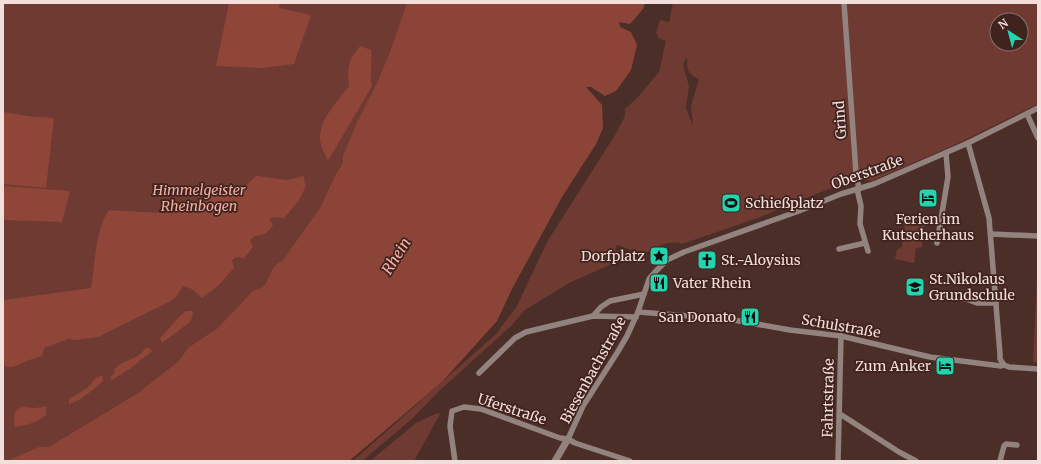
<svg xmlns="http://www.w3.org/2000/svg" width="1041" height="464" font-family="Merriweather,serif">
  <rect width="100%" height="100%" fill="#4c2e28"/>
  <g fill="#6e3a31" fill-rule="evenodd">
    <polygon points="3,3 509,3 181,461 3,461"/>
    <path d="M673 3H1038V104L961 142 872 181 853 179 758 218 682 244C668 239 656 248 643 254L617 245 615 250 632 255 569 283 525 310 510 327 439 391 412 419 362 461H353L496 334 517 306 547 242 615 135 625 116V109L639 96 659 72 666 41 659 38 656 33 660 20 669 22ZM997 20H1021V44H997ZM686 58 687 59C686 69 689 75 699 79L691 106 693 126 686 108 689 86 683 65Z"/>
    <polygon points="906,215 925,218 922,247 916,248 914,263 895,259 897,250 902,247"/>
    <polygon points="1038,254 1038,362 1033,362"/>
    <polygon points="437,413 440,414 414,461 370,461 416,423"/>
  </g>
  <g fill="#8f4639">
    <polygon points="229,3 280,3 279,8 311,15 294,64 261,68 216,66"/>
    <path d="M360 46 371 50C373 63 369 73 372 86L328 161C325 154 320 146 320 138 320 118 338 101 349 86 348 77 347 66 352 57 354 53 358 50 360 46Z"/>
    <polygon points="3,112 28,116 54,118 46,188 3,184"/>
    <path d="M256 176 287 180 304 176 305 185 306 186 299 200 284 218 273 217 270 219 273 226 265 234 255 236 250 240 253 247 244 258 236 257 232 260 234 268 219 285 202 298 192 289 183 286 176 297 169 302 98 337 75 340 68 339 44 348 42 356C36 358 31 359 25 362 15 365 15 370 3 365L4 300 91 288C95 264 95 230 109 210L161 213 178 212 205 197 227 194 243 188Z"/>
    <polygon points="3,186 70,191 62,222 3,220"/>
    <path d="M186 311H192L193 314 190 322 162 343 160 338C170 329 175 319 186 311Z"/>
    <polygon points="146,348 150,348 152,351 131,368 112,380 110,378 115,372 114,369 122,363 138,356"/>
    <path d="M102 375 103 380 102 382C92 390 81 401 69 404V399L87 388 96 378Z"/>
    <path d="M46 406V415C36 423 27 425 15 427 14 419 12 408 24 407 27 407 30 408 33 408 38 408 42 407 46 406Z"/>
  </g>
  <path fill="#8d4438" d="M407 3H645L643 9 630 24 619 22 620 27 631 32 637 45 631 70 616 91 605 96 591 87H586L602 105 603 128 596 144 562 197 512 289 497 321 442 382 349 461H7L39 447H49L138 393 179 361 188 348 218 328 252 292C257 289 263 289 266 283 272 273 271 266 283 260L320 208 336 174 343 163V156L358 120 378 81 390 52Z"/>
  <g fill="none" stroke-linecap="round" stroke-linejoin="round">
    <g stroke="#93837f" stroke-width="5.5">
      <polyline points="844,3 856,173 859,189"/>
      <polyline points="1027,114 1038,138"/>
      <polyline points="968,143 989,218 1000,354 1000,359 1004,365"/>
      <polyline points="857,189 861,206 860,224 868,251"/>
      <polyline points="991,234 1038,236"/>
      <polyline points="937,243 948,177 946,153"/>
      <polyline points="839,249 865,243"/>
      <polyline points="941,297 966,299 977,303 996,303"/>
      <polyline points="638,312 728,319 790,330 841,336 930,357 1001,366 1004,365 1009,367 1038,369"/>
      <polyline points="593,316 601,307 610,301 644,294"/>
      <polyline points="479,373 515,338 526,332 593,316 636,317"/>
      <polyline points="840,414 899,452 916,461"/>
      <polyline points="568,439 583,406 617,353 627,336 638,312 649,279 655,272 667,260 684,252 799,211 841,194 874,184 968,143 1038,108"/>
      <polyline points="455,461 450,426 452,411 464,407 481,409 560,438 568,439 575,443 630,461"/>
      <polyline points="838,461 841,336"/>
      <polyline points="1000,461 1004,446 1006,444 1017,445"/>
    </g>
    <polyline stroke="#93837f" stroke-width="7" points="555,461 568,439"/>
  </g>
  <defs>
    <symbol id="hotel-square" viewBox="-11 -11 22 22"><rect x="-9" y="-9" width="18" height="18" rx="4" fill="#21d5af" stroke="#41231e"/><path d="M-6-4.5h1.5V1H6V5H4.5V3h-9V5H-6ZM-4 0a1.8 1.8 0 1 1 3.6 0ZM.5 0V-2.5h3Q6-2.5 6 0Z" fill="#111"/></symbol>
    <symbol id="stadium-square" viewBox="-11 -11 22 22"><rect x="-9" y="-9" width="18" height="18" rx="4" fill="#21d5af" stroke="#41231e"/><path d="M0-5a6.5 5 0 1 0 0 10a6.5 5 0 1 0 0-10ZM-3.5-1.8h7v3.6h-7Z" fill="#111"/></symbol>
    <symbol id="sight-square" viewBox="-11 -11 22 22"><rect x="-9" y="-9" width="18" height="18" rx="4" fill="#21d5af" stroke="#41231e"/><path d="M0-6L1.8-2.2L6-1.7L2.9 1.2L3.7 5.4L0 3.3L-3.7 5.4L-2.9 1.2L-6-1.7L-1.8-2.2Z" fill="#111"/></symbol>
    <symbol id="church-square" viewBox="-11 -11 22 22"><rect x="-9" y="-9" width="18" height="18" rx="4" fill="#21d5af" stroke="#41231e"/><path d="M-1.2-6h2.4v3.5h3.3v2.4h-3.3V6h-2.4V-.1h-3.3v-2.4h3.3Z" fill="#111"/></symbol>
    <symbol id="restaurant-square" viewBox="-11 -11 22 22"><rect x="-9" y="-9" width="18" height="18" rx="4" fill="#21d5af" stroke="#41231e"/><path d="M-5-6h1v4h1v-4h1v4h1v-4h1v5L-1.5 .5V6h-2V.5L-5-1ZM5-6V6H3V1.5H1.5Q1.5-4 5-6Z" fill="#111"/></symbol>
    <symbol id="school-square" viewBox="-11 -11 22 22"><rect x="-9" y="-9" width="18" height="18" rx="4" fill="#21d5af" stroke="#41231e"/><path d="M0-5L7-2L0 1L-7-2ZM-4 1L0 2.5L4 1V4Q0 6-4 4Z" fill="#111"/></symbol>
  </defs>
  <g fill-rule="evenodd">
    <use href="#hotel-square" x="917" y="187" width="22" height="22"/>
    <use href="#stadium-square" x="720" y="192" width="22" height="22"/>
    <use href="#sight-square" x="648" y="245" width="22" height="22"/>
    <use href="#church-square" x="696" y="249" width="22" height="22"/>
    <use href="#restaurant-square" x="648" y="272" width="22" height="22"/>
    <use href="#school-square" x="904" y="276" width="22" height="22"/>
    <use href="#restaurant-square" x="739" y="306" width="22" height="22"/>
    <use href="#hotel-square" x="934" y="355" width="22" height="22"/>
  </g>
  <g text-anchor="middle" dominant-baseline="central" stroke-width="3.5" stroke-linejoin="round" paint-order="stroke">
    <g font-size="14" fill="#f2deda" stroke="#41231e">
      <text transform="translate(840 120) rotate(-94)">Grind</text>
      <text transform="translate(867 172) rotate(-20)">Oberstraße</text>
      <text transform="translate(841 326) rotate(10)">Schulstraße</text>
      <text transform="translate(593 370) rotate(-61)">Biesenbachstraße</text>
      <text transform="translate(828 398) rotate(-89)">Fahrtstraße</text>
      <text transform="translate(512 409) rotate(18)">Uferstraße</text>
    </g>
    <g font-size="14" font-style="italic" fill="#f2b0a4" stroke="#41231e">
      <text x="199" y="190">Himmelgeister<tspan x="199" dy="16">Rheinbogen</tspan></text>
    </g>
    <g font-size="14" fill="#f2deda" stroke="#41231e" text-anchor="start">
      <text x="745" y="203">Schießplatz</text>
      <text x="928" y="219" text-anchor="middle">Ferien im<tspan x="928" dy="16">Kutscherhaus</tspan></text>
      <text x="645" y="256" text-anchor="end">Dorfplatz</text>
      <text x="721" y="260">St.-Aloysius</text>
      <text x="929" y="279">St.Nikolaus<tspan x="929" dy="16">Grundschule</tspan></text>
      <text x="673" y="283">Vater Rhein</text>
      <text x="736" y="317" text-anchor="end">San Donato</text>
      <text x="931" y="366" text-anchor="end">Zum Anker</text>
    </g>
    <g font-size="15" font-style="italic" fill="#f6b4a7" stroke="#41231e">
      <text transform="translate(396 256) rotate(-58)">Rhein</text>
    </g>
  </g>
  <rect width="1041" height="464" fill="none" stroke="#f2deda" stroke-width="8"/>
  <g transform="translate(1009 32) rotate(324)"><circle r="19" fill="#41231e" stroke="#886e69"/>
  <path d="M0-3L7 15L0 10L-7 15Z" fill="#21d5af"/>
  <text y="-6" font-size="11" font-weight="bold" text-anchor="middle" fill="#f2deda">N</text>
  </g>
</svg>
